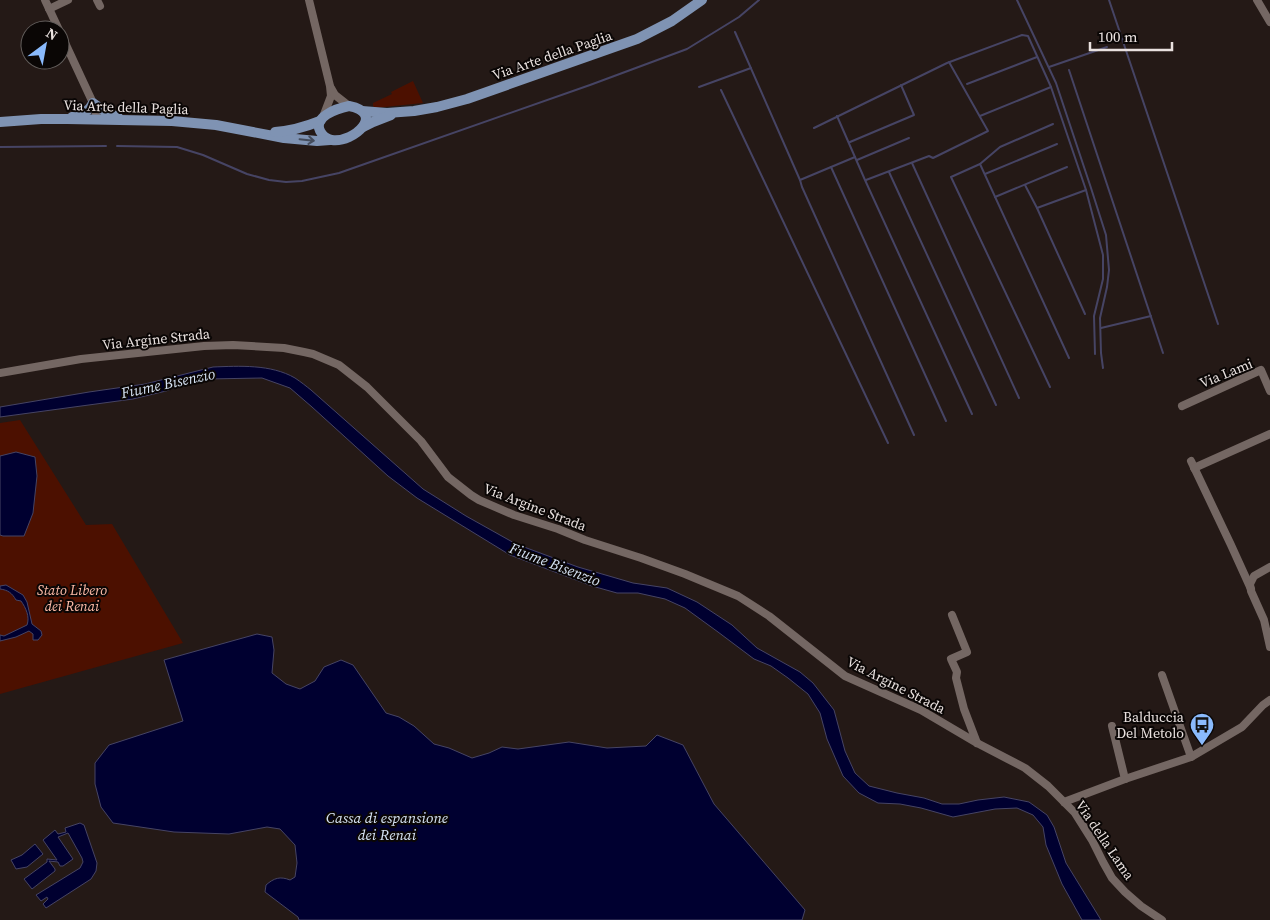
<svg xmlns="http://www.w3.org/2000/svg" width="1270" height="920" font-family="'Source Serif 4',serif">
  <rect width="100%" height="100%" fill="#241916"/>
  <g fill="#4c1000">
    <polygon points="413,81 423,103 375,108 373,106 373,103 392,94 391,92"/>
    <polygon points="20,420 86,525 112,524 183,643 0,694 0,423"/>
  </g>
  <g fill="#000030" stroke="#464464">
    <path d="M213 367C239 366 271 364 295 378 301 382 306 386 311 390L423 489 466 516 516 544 578 567 633 583 667 588 697 602 732 625 757 648 800 672 813 683 834 710 845 751 855 773 869 786 897 793 924 798 942 804H959L978 800 1004 797 1029 802 1047 815 1054 827 1066 863 1101 920H1082L1062 884 1046 845 1043 827 1033 815 1017 808 995 809 953 817 921 808 900 804 878 803 859 793 843 776 827 739 820 713 808 694 788 678 771 666 754 659 718 632 685 608 665 599 638 593H617L592 586 510 555 417 498 388 476 312 407 290 388 262 378 208 379 187 383 166 391 133 399 0 417V407L89 392 145 384Z"/>
    <polygon points="16,452 35,457 37,476 33,513 24,536 3,536 0,535 0,456"/>
    <path d="M6 585 23 595 27 602 32 624 41 631 42 635 38 640H33V634L29 631 16 637 0 641V635L4 636 27 625C30 617 26 608 21 601L16 600C12 593 8 590 0 589V586Z"/>
    <path d="M257 634 272 637 274 650 272 673 286 684 300 689 315 681 324 667 341 660 353 665 386 713 399 717 414 726 434 744 449 748 472 758 489 753 502 747 518 749 569 742 607 748 646 746 657 735 683 745 714 804 805 910 802 920H299L298 917 265 892 266 885C274 878 280 876 290 880L295 877 297 863 295 845 280 829 267 827 229 834 174 832 113 823 101 807 95 784V763L109 745 183 721 164 660Z"/>
    <polygon points="80,823 84,825 97,863 96,871 91,879 46,908 43,904 48,899 47,897 41,901 36,895 80,868 83,862 82,858 68,833 58,837 73,859 63,866 60,866 58,862 49,861 55,869 55,871 32,889 24,879 47,862 47,859 57,860 43,840 55,830 58,834 66,832 65,828"/>
    <polygon points="35,844 43,854 27,867 16,869 11,860 22,855"/>
  </g>
  <g fill="none" stroke-linecap="round" stroke-linejoin="round">
    <g stroke="#464464" stroke-width="2">
      <polyline points="1017,0 1056,83 1091,188 1106,235 1109,270 1107,287 1100,318 1101,353 1103,368"/>
      <polyline points="1109,0 1218,324"/>
      <polyline points="735,32 800,180 802,187 914,435"/>
      <polyline points="1049,67 1107,47"/>
      <polyline points="1069,70 1163,353"/>
      <polyline points="967,84 1037,57"/>
      <polyline points="699,87 751,68"/>
      <polyline points="721,90 888,443"/>
      <polyline points="837,116 865,180 972,414"/>
      <polyline points="980,116 1051,87"/>
      <polyline points="814,128 947,63 1022,35 1028,36 1051,87 1086,190 1103,255 1103,279 1094,316 1095,354"/>
      <polyline points="850,142 914,115 901,85"/>
      <polyline points="117,146 177,147 203,155 247,174 269,180 286,182 302,181 339,173 590,85 687,49 739,17 759,0"/>
      <polyline points="0,147 106,146"/>
      <polyline points="857,160 909,138"/>
      <polyline points="912,163 1019,398"/>
      <polyline points="980,164 1069,358"/>
      <polyline points="831,167 946,421"/>
      <polyline points="889,172 996,405"/>
      <polyline points="985,174 1057,144"/>
      <polyline points="800,180 855,157"/>
      <polyline points="866,180 929,156 933,158 988,131 949,62"/>
      <polyline points="1025,185 1037,208 1085,314"/>
      <polyline points="995,197 1067,167"/>
      <polyline points="1037,208 1086,190"/>
      <polyline points="1101,328 1151,316"/>
      <polyline points="1050,387 951,177 980,164 1000,147 1053,124"/>
    </g>
    <g stroke="#746763" stroke-width="8">
      <polyline points="45,0 59,30"/>
      <polyline points="97,0 100,6"/>
      <polyline points="309,0 330,86 331,96 323,117"/>
      <polyline points="1257,0 1270,22"/>
      <polyline points="49,9 68,0"/>
      <polyline points="60,32 93,103 98,120"/>
      <polyline points="331,88 335,95 349,106"/>
      <polyline points="0,373 81,359 204,346 233,345 284,348 304,352 313,354 339,365 367,387 421,441 448,477 471,495 479,500 514,515 558,529 585,540 641,558 685,574 738,596 769,616 845,676 921,710 977,743 1025,768 1048,786 1075,813 1092,840 1103,862 1112,878 1125,892 1141,906 1162,920"/>
      <polyline points="1182,406 1261,370 1270,391"/>
      <polyline points="1191,461 1231,545 1251,589"/>
      <polyline points="1194,468 1270,434"/>
      <polyline points="1270,567 1254,576 1250,584 1251,591 1264,620 1270,647"/>
      <polyline points="952,615 967,652 951,659 957,672 956,678 964,709 977,743"/>
      <polyline points="1162,675 1191,757"/>
      <polyline points="1112,726 1125,779"/>
      <polyline points="1064,802 1125,779 1191,757 1242,727 1263,705 1270,700"/>
    </g>
    <g stroke="#7f93b3" stroke-width="10">
      <path d="M349 106C386 113 354 143 332 140 328 139 324 137 322 134 309 117 339 108 349 106Z"/>
      <polyline points="362,111 387,113 414,111 437,107 467,99 637,39 672,21 702,0"/>
      <path d="M72 117C81 114 89 112 93 103L107 113 118 117"/>
      <polyline points="0,122 41,119 67,119 172,121 216,125 284,138 317,141 330,140"/>
      <polyline points="363,127 373,122 391,115"/>
      <path d="M275 132C292 131 305 127 320 121"/>
    </g>
  </g>
  <defs><path id="oneway-shaft" d="M-6 0H5M1.5-3L5.5 0L1.5 3" fill="none" stroke-width="1.6" stroke-linecap="round" stroke-linejoin="round" transform="scale(1.25)"/></defs>
  <use stroke="#444c5c" href="#oneway-shaft" transform="translate(307 140) rotate(6)"/>
  <defs>
    <symbol id="bus-pin" viewBox="-11 -11 22 30"><path d="M0 17L-7.5 6A9.5 9.5 0 1 1 7.5 6Z" fill="#8abafc" stroke="#0a0605"/><path d="M-5-6H5V4H4V6H2V4H-2V6H-4V4H-5ZM-3.5-4V0h7V-4ZM-3.5 1.2v1.5H-2V1.2ZM2 1.2v1.5H3.5V1.2Z" fill="#111"/></symbol>
  </defs>
  <g fill-rule="evenodd">
    <use href="#bus-pin" x="1188" y="711" width="28" height="38"/>
  </g>
  <g text-anchor="middle" dominant-baseline="central" stroke-width="4" stroke-linejoin="round" paint-order="stroke">
    <g font-size="14" fill="#e9e1df" stroke="#0a0605">
      <text transform="translate(552 55) rotate(-19)">Via Arte della Paglia</text>
      <text transform="translate(126 107) rotate(2)">Via Arte della Paglia</text>
      <text transform="translate(156 339) rotate(-6)">Via Argine Strada</text>
      <text transform="translate(1226 373) rotate(-22)">Via Lami</text>
      <text transform="translate(535 507) rotate(21)">Via Argine Strada</text>
      <text transform="translate(896 685) rotate(27)">Via Argine Strada</text>
      <text transform="translate(1105 840) rotate(56)">Via della Lama</text>
    </g>
    <g font-size="14" font-style="italic" fill="#ffbca8" stroke="#0a0605">
      <text x="72" y="590">Stato Libero<tspan x="72" dy="16">dei Renai</tspan></text>
    </g>
    <g font-size="14" fill="#e9e1df" stroke="#0a0605" text-anchor="end">
      <text x="1184" y="717">Balduccia<tspan x="1184" dy="16">Del Metolo</tspan></text>
    </g>
    <g font-size="15" font-style="italic" fill="#d5e2f3" stroke="#0a0605">
      <text transform="translate(168 383) rotate(-12)">Fiume Bisenzio</text>
      <text transform="translate(555 564) rotate(21)">Fiume Bisenzio</text>
      <text x="387" y="817">Cassa di espansione<tspan x="387" dy="17">dei Renai</tspan></text>
    </g>
  </g>
  <g transform="translate(45 45) rotate(32)"><circle r="24" fill="#0a0605" stroke="#635e5c"/>
  <path d="M0-4L9 19L0 12L-9 19Z" fill="#8abafc"/>
  <text y="-8" font-size="14" font-weight="bold" text-anchor="middle" fill="#e9e1df">N</text>
  </g>
  <path d="M1090 42v8h82v-8" fill="none" stroke="#e9e1df" stroke-width="2.5"/>
  <text x="1098" y="42" font-size="15" fill="#e9e1df" stroke="#0a0605" stroke-width="4" paint-order="stroke">100 m</text>
</svg>
